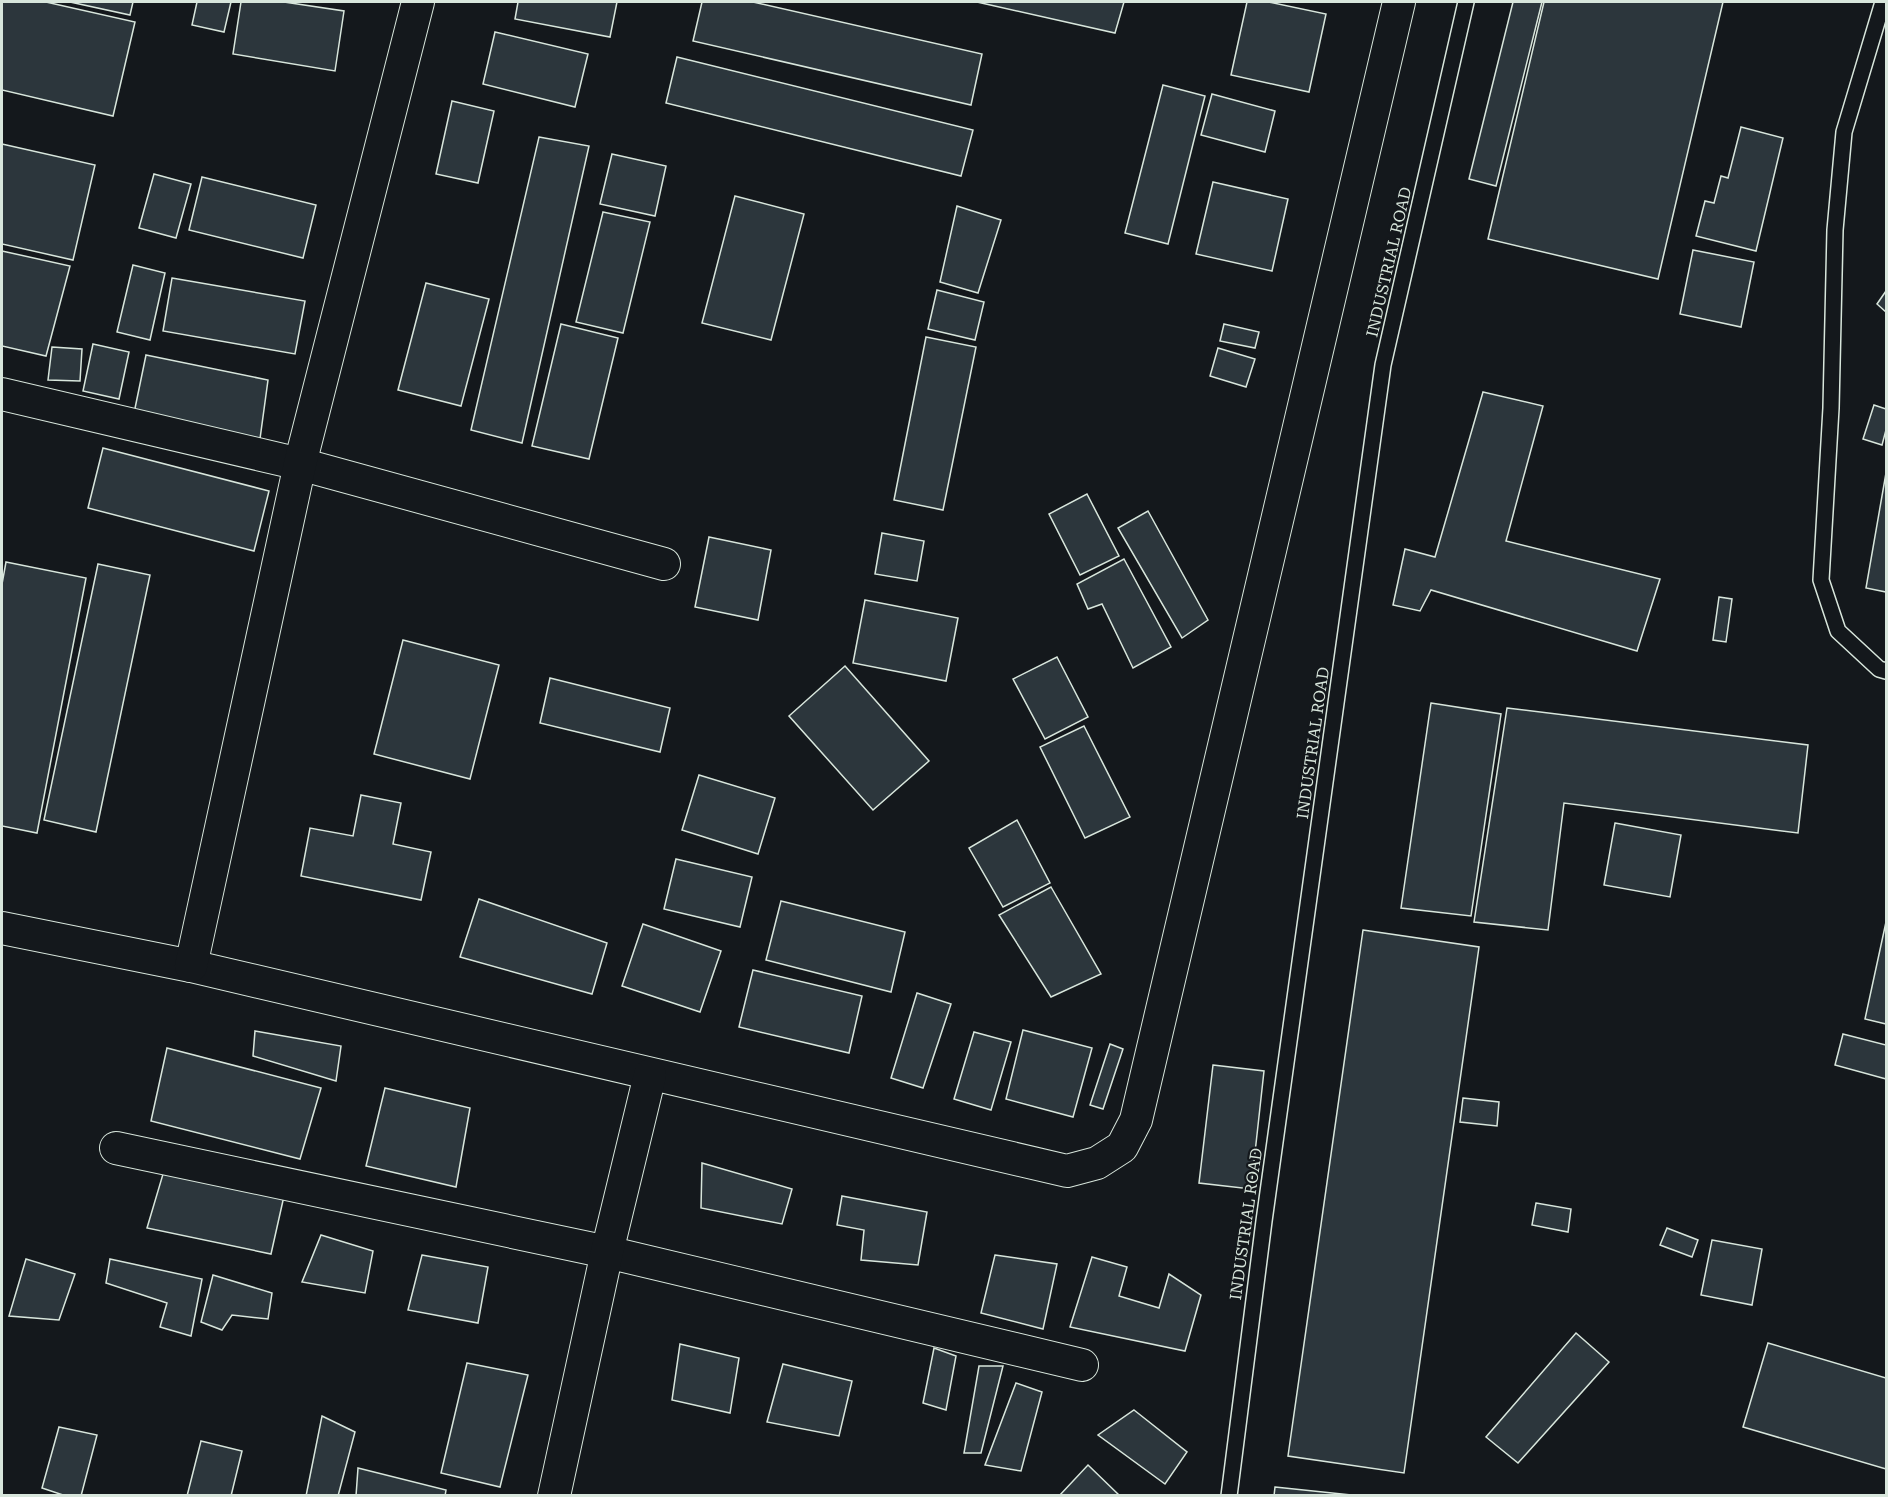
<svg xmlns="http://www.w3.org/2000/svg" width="1888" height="1497" font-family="'Roboto Serif',serif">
  <rect width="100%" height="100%" fill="#14181c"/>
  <g fill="#2c363c" stroke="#d8e6dc" stroke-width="1.5">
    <polygon points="2,2 46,2 135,22 113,116 2,90"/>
    <polygon points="70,2 133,2 130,15"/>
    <polygon points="197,2 231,2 224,32 192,25"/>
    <polygon points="241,2 284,2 344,11 335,71 233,54"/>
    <polygon points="518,2 617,2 610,37 515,19"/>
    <polygon points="702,2 753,2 982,54 971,105 693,41"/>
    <polygon points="977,2 1124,2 1115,33"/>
    <polygon points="1247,2 1269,2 1326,14 1309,92 1231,75"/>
    <polygon points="1513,2 1542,2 1496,186 1469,179"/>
    <polygon points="1544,2 1723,2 1658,279 1488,239"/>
    <polygon points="495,32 588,54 575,107 483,84"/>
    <polygon points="677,57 973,130 961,176 666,103"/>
    <polygon points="1163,85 1205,96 1168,244 1125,233"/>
    <polygon points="1212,94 1275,111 1265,152 1201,135"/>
    <polygon points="452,101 494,111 478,183 436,174"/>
    <polygon points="1741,127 1783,138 1756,251 1696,236 1705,201 1714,203 1721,176 1728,178"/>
    <polygon points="539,137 589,146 522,443 471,430"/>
    <polygon points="2,144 95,165 73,260 2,244"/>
    <polygon points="612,154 666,166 655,216 600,204"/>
    <polygon points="154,174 191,184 176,238 139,228"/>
    <polygon points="202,177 316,205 303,258 189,230"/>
    <polygon points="1213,182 1288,199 1272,271 1196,254"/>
    <polygon points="735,196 804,214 771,340 702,323"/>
    <polygon points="957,206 1001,220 978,293 940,282"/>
    <polygon points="603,212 650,222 623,333 576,322"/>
    <polygon points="1693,250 1754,262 1741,327 1680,314"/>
    <polygon points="2,251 70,266 46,356 2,346"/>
    <polygon points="133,265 165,273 150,340 117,332"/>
    <polygon points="172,278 305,301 295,354 163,331"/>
    <polygon points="426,283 489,299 461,406 398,390"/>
    <polygon points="937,290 984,302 975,340 928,329"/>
    <polygon points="1886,291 1886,312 1877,304"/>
    <polygon points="561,324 618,338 589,459 532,446"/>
    <polygon points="1224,324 1259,332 1255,348 1220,341"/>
    <polygon points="926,337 976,347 943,510 894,500"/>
    <polygon points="93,344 129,352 119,399 83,391"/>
    <polygon points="52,347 82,349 80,381 48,380"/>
    <polygon points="1218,348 1255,359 1246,387 1210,376"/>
    <polygon points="146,355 268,380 259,446 133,418"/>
    <polygon points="1483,392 1543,406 1506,541 1660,579 1637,651 1431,590 1420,611 1393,605 1405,549 1435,557"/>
    <polygon points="1874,405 1886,409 1886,430 1882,445 1863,439"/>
    <polygon points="103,448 269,491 254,551 88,508"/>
    <polygon points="1886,473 1886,592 1866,588"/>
    <polygon points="1087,494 1119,556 1080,575 1049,514"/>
    <polygon points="1148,511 1208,620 1182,638 1118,528"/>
    <polygon points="882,533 924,541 917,581 875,574"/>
    <polygon points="709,537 771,550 758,620 695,607"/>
    <polygon points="1124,559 1171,647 1133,668 1102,604 1088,609 1077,584"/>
    <polygon points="6,562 86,578 37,833 2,826 2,584"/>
    <polygon points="98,564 150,575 96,832 44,820"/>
    <polygon points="1719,597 1732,599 1726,642 1713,640"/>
    <polygon points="865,600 958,618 946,681 853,663"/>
    <polygon points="403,640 499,665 470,779 374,754"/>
    <polygon points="1057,657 1088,717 1045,739 1013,679"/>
    <polygon points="845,666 929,761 873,810 789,716"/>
    <polygon points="550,678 670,708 660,752 540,723"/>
    <polygon points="1431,703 1501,714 1471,916 1401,908"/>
    <polygon points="1507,708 1808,745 1798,833 1564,803 1548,930 1474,922"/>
    <polygon points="1084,726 1130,817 1085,838 1040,747"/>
    <polygon points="699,775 775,798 758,854 682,830"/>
    <polygon points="361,795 401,803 393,844 431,852 421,900 301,876 310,828 353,836"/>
    <polygon points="1017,820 1050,883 1003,907 969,848"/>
    <polygon points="1615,823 1681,835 1670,897 1604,885"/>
    <polygon points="676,859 752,877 740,927 664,909"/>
    <polygon points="1051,887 1101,974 1051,997 999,915"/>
    <polygon points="479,899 607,943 592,994 460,957"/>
    <polygon points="781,901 905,932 891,992 766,960"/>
    <polygon points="1886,922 1886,1024 1865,1019"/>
    <polygon points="643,924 721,951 700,1012 622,986"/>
    <polygon points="1363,930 1479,947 1404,1473 1288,1456"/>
    <polygon points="753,970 862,996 849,1053 739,1027"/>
    <polygon points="917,993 951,1004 923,1088 891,1078"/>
    <polygon points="1023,1030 1092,1048 1073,1117 1006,1099"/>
    <polygon points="255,1031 341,1046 336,1081 253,1056"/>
    <polygon points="974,1032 1011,1042 991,1110 954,1099"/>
    <polygon points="1843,1034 1886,1045 1886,1079 1835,1065"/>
    <polygon points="1110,1044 1123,1049 1103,1109 1090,1105"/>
    <polygon points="167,1048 321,1088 300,1159 151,1121"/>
    <polygon points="1213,1065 1264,1071 1251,1189 1199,1183"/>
    <polygon points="385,1088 470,1108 456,1187 366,1166"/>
    <polygon points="1463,1098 1499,1102 1497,1126 1460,1122"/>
    <polygon points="702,1163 792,1189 782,1224 701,1208"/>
    <polygon points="163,1174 284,1196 271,1254 147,1228"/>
    <polygon points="842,1196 927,1212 918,1265 861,1260 864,1230 837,1225"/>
    <polygon points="1536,1203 1571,1209 1568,1232 1532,1225"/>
    <polygon points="1667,1228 1698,1240 1692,1257 1660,1245"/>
    <polygon points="321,1235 373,1251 365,1293 302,1282"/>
    <polygon points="1712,1240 1762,1249 1752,1305 1701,1295"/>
    <polygon points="422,1255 488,1267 478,1323 408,1310"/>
    <polygon points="995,1255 1057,1264 1043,1329 981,1313"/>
    <polygon points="1092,1257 1127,1267 1119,1296 1159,1308 1169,1274 1201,1295 1185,1351 1070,1327"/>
    <polygon points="26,1259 75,1274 59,1320 9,1316"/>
    <polygon points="110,1259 202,1279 191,1336 160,1327 167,1303 106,1283"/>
    <polygon points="213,1275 272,1293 268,1319 232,1315 222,1330 201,1322"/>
    <polygon points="1576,1333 1609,1362 1518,1463 1486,1437"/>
    <polygon points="1768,1343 1886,1378 1886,1469 1743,1427"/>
    <polygon points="680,1344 739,1358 730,1413 672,1400"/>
    <polygon points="934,1348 956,1356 946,1410 923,1403"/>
    <polygon points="467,1363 528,1375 500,1487 441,1473"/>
    <polygon points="783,1364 852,1381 839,1436 767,1422"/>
    <polygon points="979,1366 1003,1366 981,1453 964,1453"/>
    <polygon points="1016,1383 1042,1392 1021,1471 985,1465"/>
    <polygon points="1134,1410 1187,1452 1165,1484 1098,1435"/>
    <polygon points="322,1416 355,1432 338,1496 306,1496"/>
    <polygon points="59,1427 97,1435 81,1496 66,1496 42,1488"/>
    <polygon points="201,1441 242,1451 231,1496 187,1496"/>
    <polygon points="1088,1465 1120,1496 1059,1496"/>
    <polygon points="358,1468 446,1490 445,1496 356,1496"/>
    <polygon points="1275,1487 1361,1496 1274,1496"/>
  </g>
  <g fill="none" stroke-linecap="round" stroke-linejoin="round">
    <defs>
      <g id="service">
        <polyline points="1883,2 1844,132 1835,230 1831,408 1821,580 1838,631 1879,669 1886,671"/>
        <polyline points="1229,1496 1264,1221 1383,365 1466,2"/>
      </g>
      <g id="minor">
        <polyline points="2,394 300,464 664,564"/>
        <polyline points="2,928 191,966 1067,1171 1097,1163 1122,1147 1136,1120 1399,2"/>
        <polyline points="191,966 300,464 418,2"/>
        <polyline points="116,1148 607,1252 1082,1365"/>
        <polyline points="554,1496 607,1252 650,1075"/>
      </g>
    </defs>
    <use href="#service" stroke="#d8e6dc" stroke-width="18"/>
    <use href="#minor" stroke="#d8e6dc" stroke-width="34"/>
    <use href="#service" stroke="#14181c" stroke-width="15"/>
    <use href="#minor" stroke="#14181c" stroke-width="32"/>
  </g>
  <g text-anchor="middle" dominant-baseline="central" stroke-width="4.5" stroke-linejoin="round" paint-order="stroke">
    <g font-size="16" fill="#d8e6dc" stroke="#14181c">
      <text transform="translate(1389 262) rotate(-77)">INDUSTRIAL ROAD</text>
      <text transform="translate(1313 743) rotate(-82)">INDUSTRIAL ROAD</text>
      <text transform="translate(1246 1224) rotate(-82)">INDUSTRIAL ROAD</text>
    </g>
  </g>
  <rect width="1888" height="1497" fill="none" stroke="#d8e6dc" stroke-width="6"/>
</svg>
